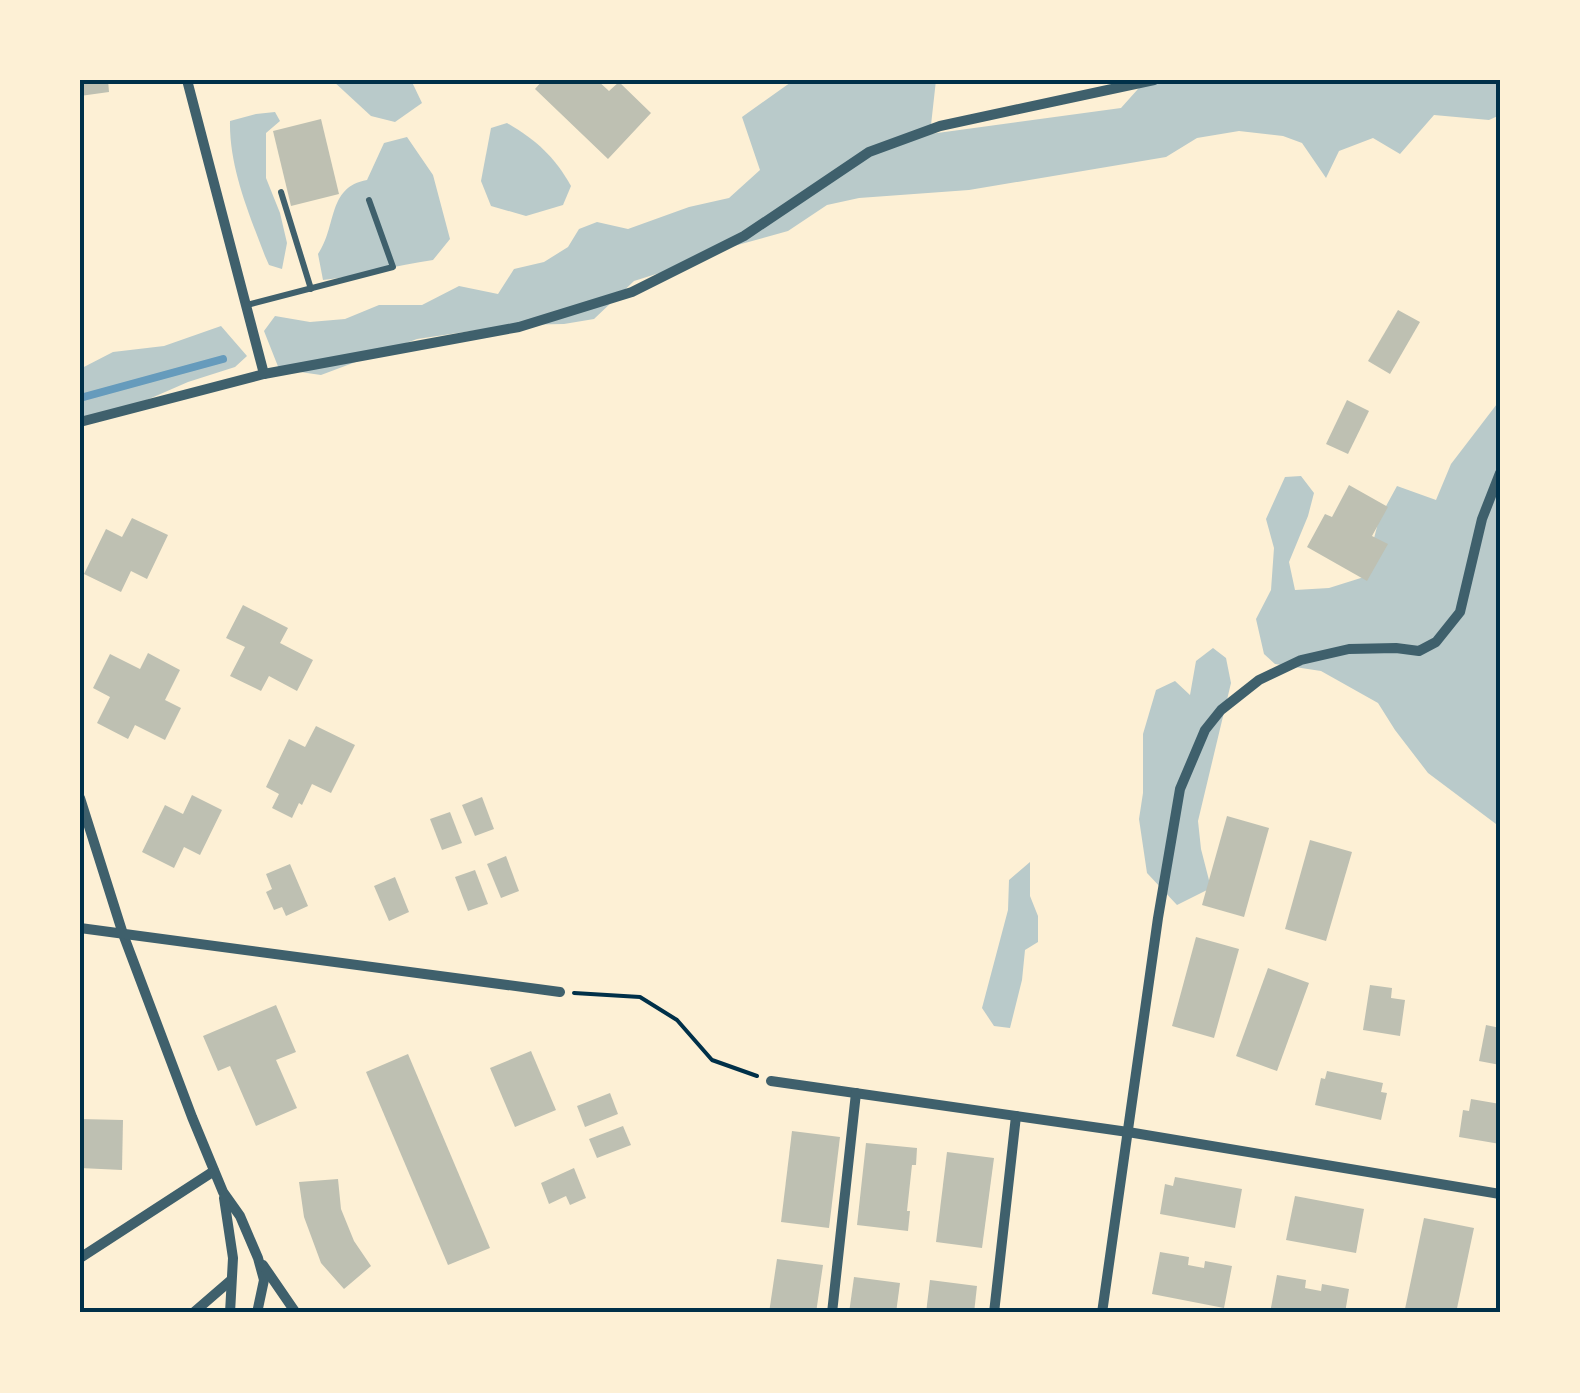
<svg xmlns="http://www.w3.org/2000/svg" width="1580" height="1393" font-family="Barlow,sans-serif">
  <rect width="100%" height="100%" fill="#fdf0d5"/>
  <g fill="#b9caca">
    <polygon points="332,80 411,80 422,103 395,122 371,116"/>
    <polygon points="794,80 936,80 930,134 1121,108 1146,80 1500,80 1500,115 1489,120 1434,115 1400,154 1373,138 1339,151 1326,178 1302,143 1283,136 1239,131 1197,138 1166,157 969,190 859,198 827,205 788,231 712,252 672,269 634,281 594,319 564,324 512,325 417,339 321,375 279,369 264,331 275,316 310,322 345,319 379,305 422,305 459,286 498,294 514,269 544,262 568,247 579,229 597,222 628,229 689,207 729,198 760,170 742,117"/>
    <path d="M275 112 280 121 266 133V178L280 213 287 243 282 269 269 265 265 256C249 214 229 167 230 121L256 114Z"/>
    <path d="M507 123C536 140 554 156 571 186L563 205 526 216 491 206 481 181 491 128Z"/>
    <path d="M407 137 433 175 450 239 433 260C396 265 360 276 323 280L318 254C337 227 327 187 367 180L384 143Z"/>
    <polygon points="221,326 247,356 235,367 188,382 126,409 80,418 80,369 113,352 164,346"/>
    <polygon points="1500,400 1500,827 1428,773 1395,730 1378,703 1321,671 1275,664 1264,654 1256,619 1271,590 1274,548 1266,519 1285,477 1301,476 1314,493 1308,516 1289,562 1295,590 1329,588 1364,577 1379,519 1397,486 1436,500 1451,464"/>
    <polygon points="1213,648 1226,658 1231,683 1198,821 1201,849 1211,888 1177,905 1147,873 1139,819 1143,793 1143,734 1156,690 1175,681 1190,695 1196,661"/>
    <polygon points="1030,862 1030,896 1038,916 1038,942 1025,950 1022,980 1010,1028 994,1026 982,1008 1008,910 1009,880"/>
  </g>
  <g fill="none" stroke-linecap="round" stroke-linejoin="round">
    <polyline stroke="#669bbc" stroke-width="8" points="80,398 223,359"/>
  </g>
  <g fill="#bec0b2">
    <polygon points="80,80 108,80 109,92 80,96"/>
    <polygon points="543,80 597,80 609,91 619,82 651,113 608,159 535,89"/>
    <polygon points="321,119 339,194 291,206 273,131"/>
    <polygon points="1398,310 1420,322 1390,374 1368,361"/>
    <polygon points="1347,400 1369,411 1348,454 1326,444"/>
    <polygon points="1349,485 1388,507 1372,536 1388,544 1367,581 1307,547 1325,514 1332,517"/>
    <polygon points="132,518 168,535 147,579 131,571 121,592 84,574 106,529 122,537"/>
    <polygon points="243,605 288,628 280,643 313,660 297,691 269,676 261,691 230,676 245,647 226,638"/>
    <polygon points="148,653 180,670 165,700 181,708 165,740 135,725 128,739 97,723 110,697 93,688 110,654 140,669"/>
    <polygon points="316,726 355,745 331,793 312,784 302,805 299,803 292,818 272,808 279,794 266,787 289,739 305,747"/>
    <polygon points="192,795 222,810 200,855 184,847 174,868 142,852 165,805 183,814"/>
    <polygon points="482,797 494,829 475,836 462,805"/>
    <polygon points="450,812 462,843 442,850 430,819"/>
    <polygon points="1227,816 1269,828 1244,917 1202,905"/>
    <polygon points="1310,840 1352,852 1326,941 1285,929"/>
    <polygon points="506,856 519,891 501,898 487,864"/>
    <polygon points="290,864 308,906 286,916 282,907 274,910 266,892 272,889 266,874"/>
    <polygon points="475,870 488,904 468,911 455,877"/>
    <polygon points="395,877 409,912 389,921 374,886"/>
    <polygon points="1196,937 1239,949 1214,1038 1172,1026"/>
    <polygon points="1268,968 1309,983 1277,1071 1236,1056"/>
    <polygon points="1370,985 1392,988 1391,998 1405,1000 1400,1036 1363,1030"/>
    <polygon points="276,1005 296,1052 276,1060 297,1108 256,1126 230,1066 218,1071 203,1036"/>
    <polygon points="1486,1025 1500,1028 1500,1065 1479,1061"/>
    <polygon points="531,1051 556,1110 515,1127 490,1068"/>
    <polygon points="408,1054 490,1248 448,1265 366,1072"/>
    <polygon points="1327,1071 1383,1083 1381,1092 1387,1093 1381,1120 1315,1105 1321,1078 1325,1079"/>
    <polygon points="610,1093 618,1114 585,1127 577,1106"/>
    <polygon points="1471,1099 1500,1104 1500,1144 1459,1137 1463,1110 1469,1111"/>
    <polygon points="80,1119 123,1120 122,1170 80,1168"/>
    <polygon points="623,1126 631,1145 597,1158 589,1139"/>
    <polygon points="792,1131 840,1137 829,1228 781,1222"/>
    <polygon points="866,1143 917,1148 916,1165 912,1165 907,1211 910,1211 908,1231 857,1225"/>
    <polygon points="947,1152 994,1158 982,1248 936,1242"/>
    <polygon points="574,1168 586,1198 570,1205 566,1196 549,1204 541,1183"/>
    <polygon points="1175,1177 1242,1189 1235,1228 1160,1214 1165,1184 1173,1186"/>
    <polygon points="338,1179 341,1209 354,1241 371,1266 344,1289 321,1263 304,1217 299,1182"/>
    <polygon points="1295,1196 1364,1209 1356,1253 1286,1240"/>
    <polygon points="1424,1218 1474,1228 1456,1313 1424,1313 1405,1309"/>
    <polygon points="1160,1252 1189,1257 1188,1265 1204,1268 1205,1261 1232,1266 1224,1308 1152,1294"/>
    <polygon points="777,1259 823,1265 816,1313 769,1313"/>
    <polygon points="1277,1275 1306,1280 1305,1288 1321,1291 1322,1284 1349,1289 1345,1313 1270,1313"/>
    <polygon points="854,1277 900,1283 896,1313 849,1313"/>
    <polygon points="930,1280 977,1286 974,1313 926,1313"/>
  </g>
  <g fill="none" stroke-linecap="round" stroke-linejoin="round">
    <polyline stroke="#003049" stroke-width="4" points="574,993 640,997 677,1020 712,1060 757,1076"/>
    <g stroke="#3f606c" stroke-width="6">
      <polyline points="281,192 311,289"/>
      <polyline points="247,305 393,267 369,200"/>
    </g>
    <g stroke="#3f606c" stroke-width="10">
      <polyline points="187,80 264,374"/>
      <polyline points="80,422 264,374 519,327 632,292 744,236 869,152 940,126 1154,80"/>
      <polyline points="80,798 123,934 192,1117 223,1192 240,1216 258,1258 264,1280 257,1313"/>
      <polyline points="80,928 560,992"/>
      <polyline points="771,1081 1128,1132 1500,1194"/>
      <polyline points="224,1198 233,1258 230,1313"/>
      <polyline points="80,1258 214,1171"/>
      <polyline points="263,1265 296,1313"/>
      <polyline points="193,1313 230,1281"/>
      <polyline points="832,1313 856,1093"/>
      <polyline points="994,1313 1016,1116"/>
      <polyline points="1102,1313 1158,918 1180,789 1205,730 1221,710 1259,680 1301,660 1349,649 1396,648 1419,651 1436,642 1460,612 1482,519 1500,473"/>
    </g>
  </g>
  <rect width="1580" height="1393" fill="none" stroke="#fdf0d5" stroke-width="165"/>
  <rect x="82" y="82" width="1416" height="1228" fill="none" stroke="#003049" stroke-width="4"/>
</svg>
